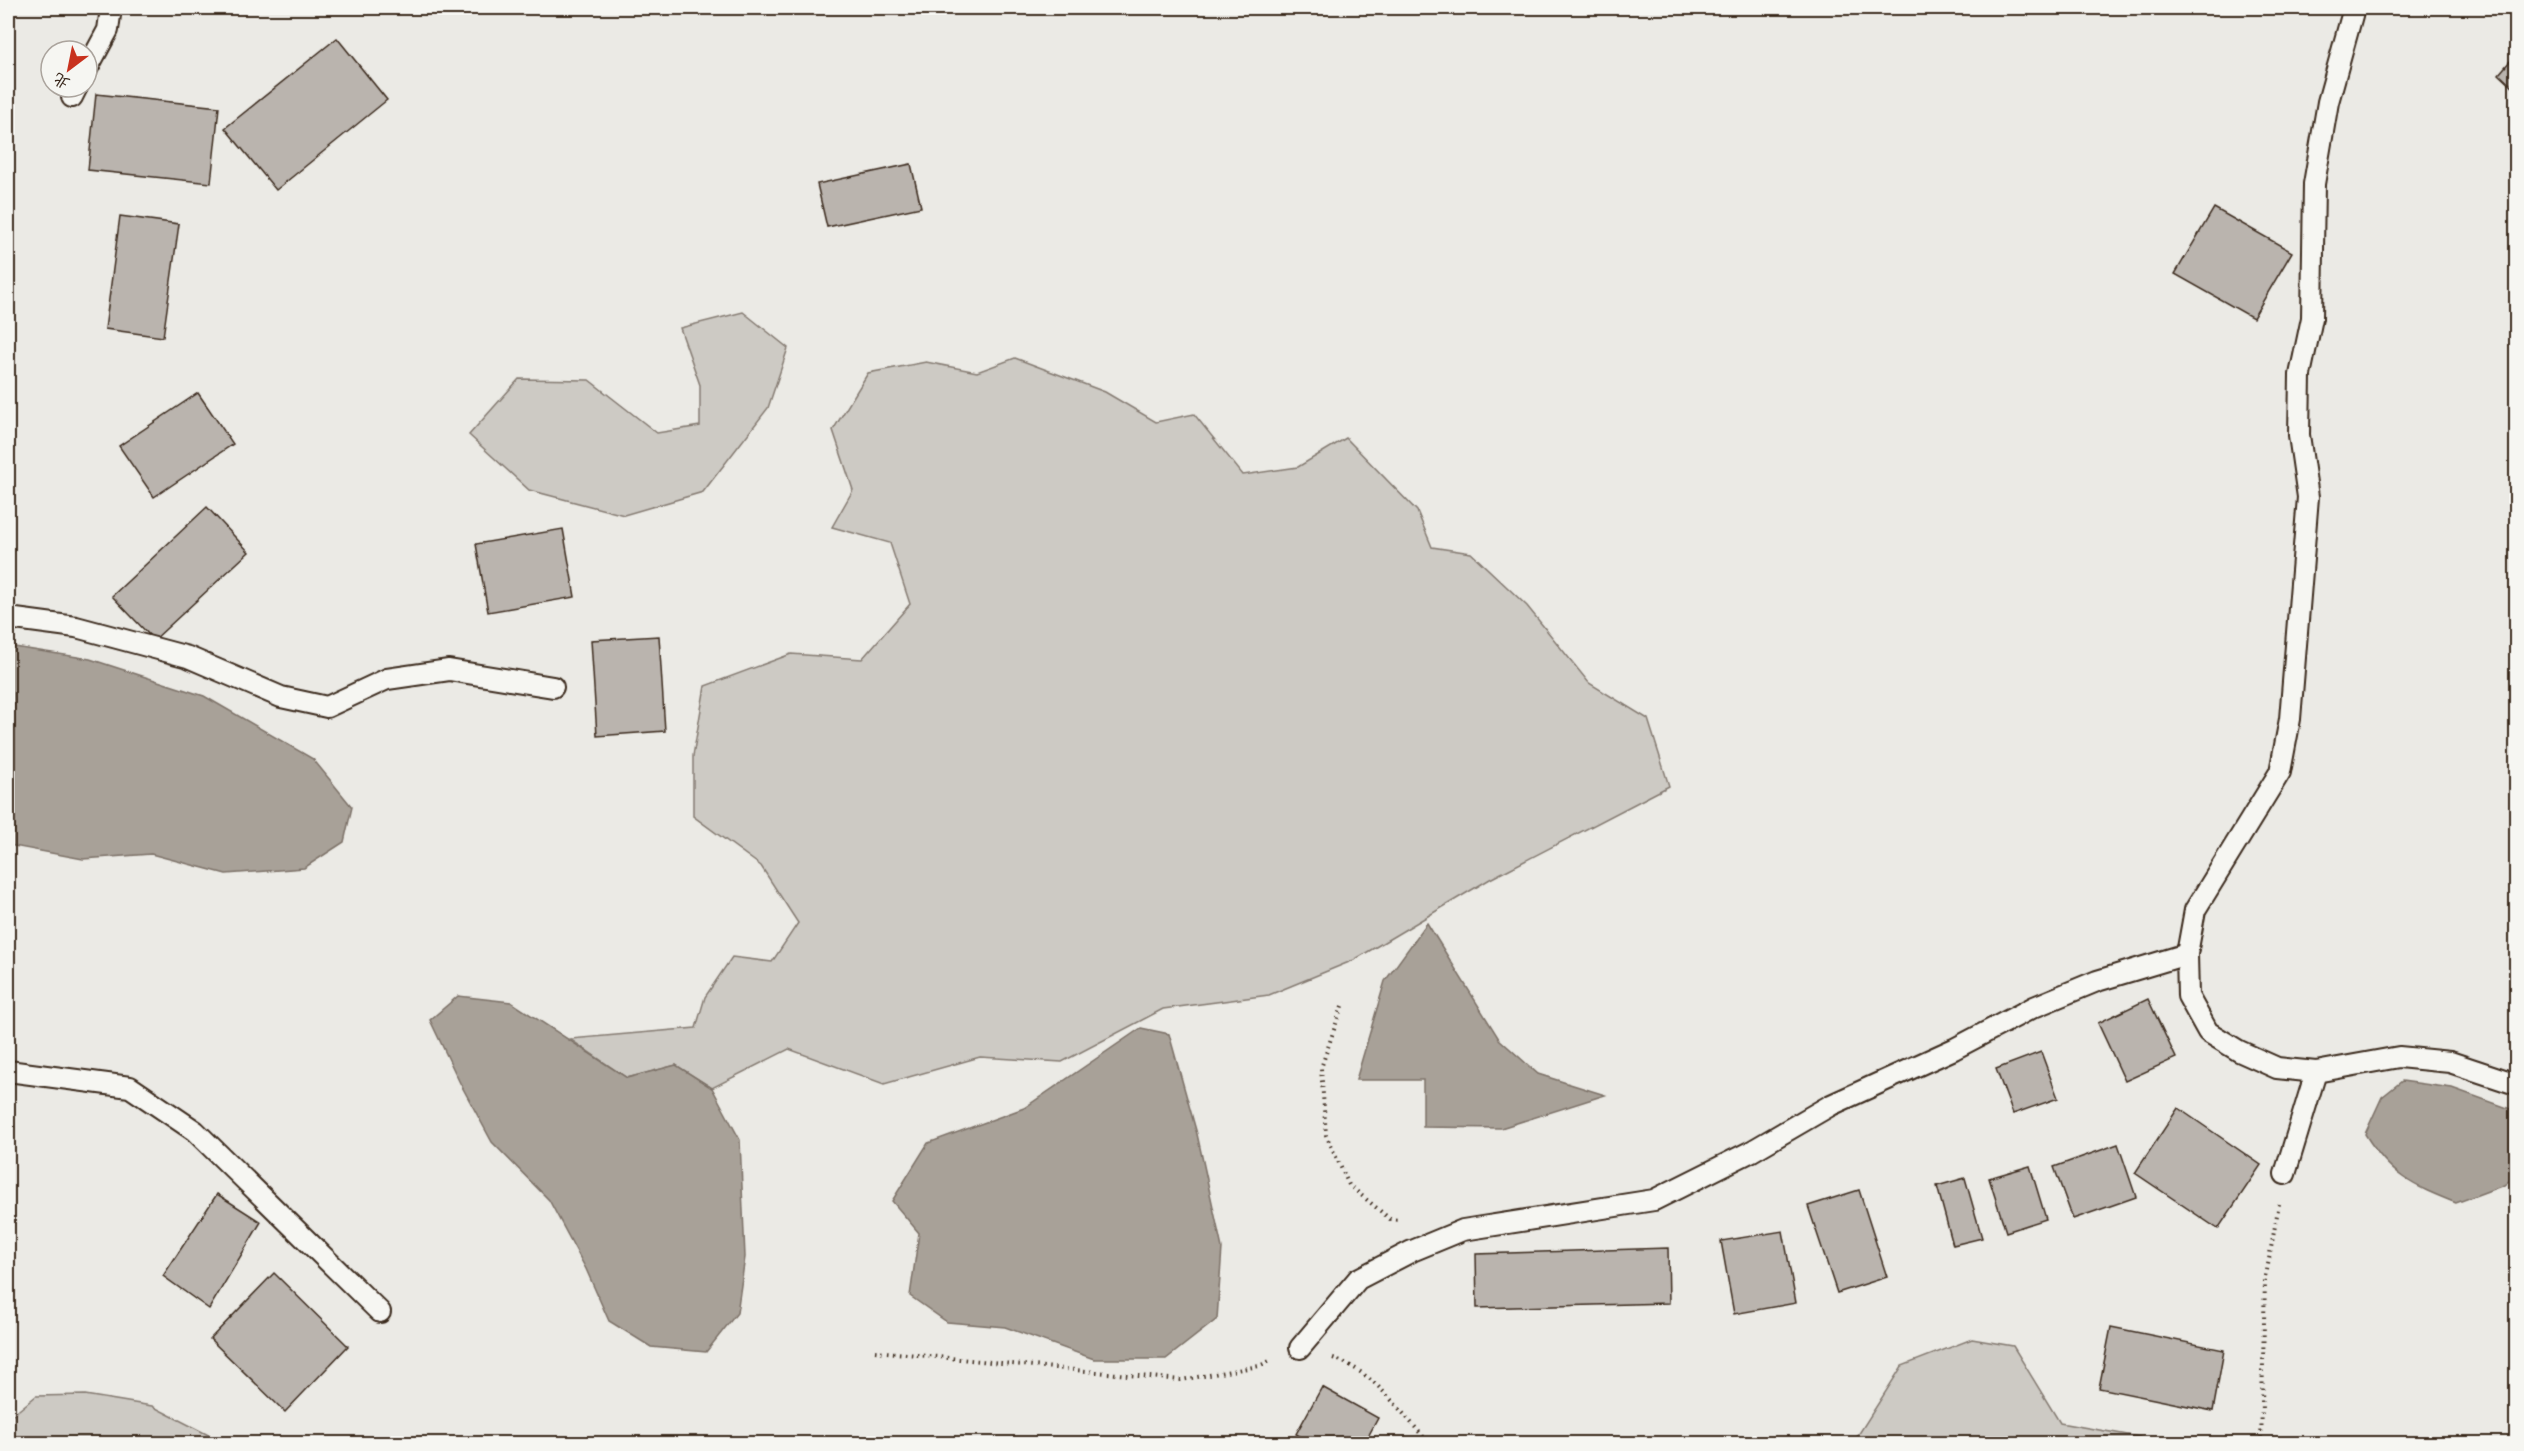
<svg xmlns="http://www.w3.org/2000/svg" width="2524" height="1451" font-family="Dekko,'LXGW WenKai TC',sans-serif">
  <rect width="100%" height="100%" fill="#ebeae5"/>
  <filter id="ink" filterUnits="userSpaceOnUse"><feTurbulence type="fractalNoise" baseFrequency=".0167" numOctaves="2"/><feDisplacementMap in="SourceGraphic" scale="12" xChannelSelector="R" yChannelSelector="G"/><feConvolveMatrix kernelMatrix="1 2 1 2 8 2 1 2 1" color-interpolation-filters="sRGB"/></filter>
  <g filter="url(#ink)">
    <g fill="#cdcac4" stroke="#847a71" stroke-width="1.5">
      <polygon points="743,312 788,348 768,408 703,492 624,515 529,490 469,435 519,379 589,380 657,433 700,426 700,385 680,328"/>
      <polygon points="1015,358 1105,392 1156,422 1194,414 1243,475 1298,467 1346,438 1417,511 1432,547 1471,553 1527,606 1589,683 1648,719 1669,786 1490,879 1354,960 1269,995 1163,1009 1062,1062 980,1057 884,1084 789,1049 712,1088 676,1065 627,1078 570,1039 696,1028 705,997 732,957 772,962 798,923 761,866 693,816 693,756 705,686 791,654 862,659 910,604 890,543 832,527 853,490 833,430 868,373 926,362 977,372"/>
      <polygon points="1972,1339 2013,1346 2060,1423 2139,1437 2154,1443 1853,1443 1902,1366"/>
      <polygon points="85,1395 152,1406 224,1443 8,1443 8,1419 36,1396"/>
    </g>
    <g fill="#a8a198" stroke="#7c7167" stroke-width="1.5">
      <polygon points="8,646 90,659 204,696 313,759 352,807 344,842 304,868 226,874 151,854 83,859 8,845"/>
      <polygon points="1427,923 1499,1039 1538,1074 1605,1095 1501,1128 1423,1127 1423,1080 1356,1080 1385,981"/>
      <polygon points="458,996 511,1002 627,1078 676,1065 712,1088 740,1140 745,1257 737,1313 706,1352 651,1347 609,1321 586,1269 549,1200 492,1142 460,1083 430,1020"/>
      <polygon points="1141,1028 1169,1034 1197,1134 1222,1248 1217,1319 1166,1359 1094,1359 1005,1327 947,1322 910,1296 919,1233 892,1201 928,1143 1024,1108"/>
      <path d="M2402 1081 2452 1088 2516 1111V1175L2504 1185 2456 1203C2411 1185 2391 1176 2365 1134L2382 1097Z"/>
    </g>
    <g fill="#bab4ae" stroke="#3b2a1e" stroke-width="1.5">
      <polygon points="179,8 197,8 181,13"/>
      <polygon points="2499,8 2516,8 2516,23"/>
      <polygon points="337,38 387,100 276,190 225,128"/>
      <polygon points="2516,54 2516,90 2499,74"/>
      <polygon points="96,94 219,107 211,183 88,170"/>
      <polygon points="911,164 921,207 827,227 817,184"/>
      <polygon points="2214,208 2292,252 2253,318 2175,274"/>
      <polygon points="120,216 179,224 163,337 105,329"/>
      <polygon points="198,393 233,444 154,497 119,446"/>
      <polygon points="207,507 249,552 154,640 112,596"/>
      <polygon points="563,529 575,597 488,612 476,544"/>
      <polygon points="659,636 665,731 597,736 591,640"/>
      <polygon points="2148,999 2176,1058 2125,1081 2098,1023"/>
      <polygon points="2041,1052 2058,1098 2013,1114 1996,1069"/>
      <polygon points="2178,1108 2261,1165 2218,1229 2135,1173"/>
      <polygon points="2118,1144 2136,1197 2073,1219 2054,1167"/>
      <polygon points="2030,1166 2046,1219 2006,1232 1989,1178"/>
      <polygon points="1965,1178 1982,1238 1953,1245 1937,1186"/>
      <polygon points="1859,1190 1887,1277 1837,1293 1808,1206"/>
      <polygon points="217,1194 261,1222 209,1309 163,1276"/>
      <polygon points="1783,1231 1796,1303 1734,1314 1721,1241"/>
      <polygon points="1668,1248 1669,1303 1477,1308 1476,1254"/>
      <polygon points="274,1273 348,1346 285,1412 210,1339"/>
      <polygon points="2111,1327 2224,1350 2213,1411 2099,1388"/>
      <polygon points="1322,1387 1378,1418 1364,1444 1313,1444 1296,1434"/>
    </g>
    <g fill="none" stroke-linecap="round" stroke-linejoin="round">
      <defs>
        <g id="lane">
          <polyline points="2354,8 2328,102 2314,184 2312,318 2300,375 2299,435 2308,497 2290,719 2280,772 2195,910 2187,954 2188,996 2208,1032 2239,1051 2277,1068 2316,1072 2399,1057 2450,1062 2516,1084"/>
          <polyline points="87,69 108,30 111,8"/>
          <polyline points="72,97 77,87"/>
          <polyline points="8,618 76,627 188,657 281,697 327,707 387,679 449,670 553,687"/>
          <polyline points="8,1071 130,1087 195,1131 380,1312"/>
          <polyline points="2285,1174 2316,1072"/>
          <polyline points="1300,1348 1358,1279 1412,1251 1463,1230 1654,1200 1752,1151 1831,1105 1954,1049 2034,1007 2097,981 2187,954"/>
        </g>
      </defs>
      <use href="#lane" stroke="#3b2a1e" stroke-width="24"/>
      <g stroke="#3b2a1e" stroke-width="4" stroke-dasharray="1.5 4.5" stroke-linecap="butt">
        <polyline points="1342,1006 1321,1068 1326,1135 1349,1185 1390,1219 1400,1220"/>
        <polyline points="875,1351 1181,1380 1259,1366 1272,1360"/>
        <path d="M1333 1358C1375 1372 1400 1412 1430 1444"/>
        <polyline points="2261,1444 2265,1281 2279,1204"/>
      </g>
      <use href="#lane" stroke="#f6f6f2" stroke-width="20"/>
    </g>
  </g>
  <rect width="2524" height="1451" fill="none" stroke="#f6f6f2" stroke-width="30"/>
  <rect x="15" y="15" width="2494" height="1421" fill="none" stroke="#3b2a1e" stroke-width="2" filter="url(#ink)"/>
  <g transform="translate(69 69) rotate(212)"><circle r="28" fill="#f6f6f2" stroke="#aba49d" stroke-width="1.5"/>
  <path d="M0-4.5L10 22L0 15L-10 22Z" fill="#c8321e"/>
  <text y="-9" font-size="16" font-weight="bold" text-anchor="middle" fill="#3b2a1e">北</text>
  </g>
</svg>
